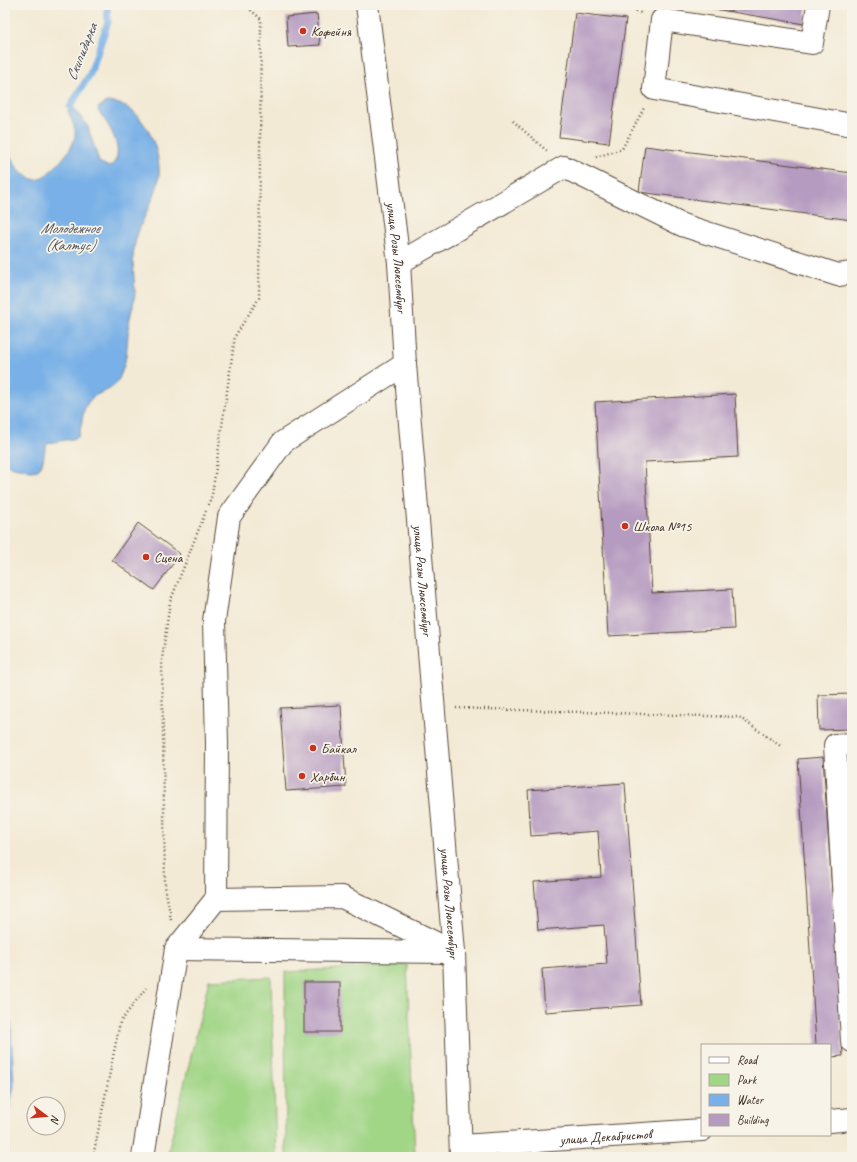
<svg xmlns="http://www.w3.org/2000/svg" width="857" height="1162" font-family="Caveat,sans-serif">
  <rect width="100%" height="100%" fill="#f7f3e8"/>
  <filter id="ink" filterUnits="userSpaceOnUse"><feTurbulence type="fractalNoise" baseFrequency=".025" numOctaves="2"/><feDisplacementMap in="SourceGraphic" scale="8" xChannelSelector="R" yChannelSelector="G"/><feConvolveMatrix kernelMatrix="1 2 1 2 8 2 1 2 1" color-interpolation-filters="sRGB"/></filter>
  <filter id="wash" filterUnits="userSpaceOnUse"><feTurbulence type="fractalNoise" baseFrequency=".012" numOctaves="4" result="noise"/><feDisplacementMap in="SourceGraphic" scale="16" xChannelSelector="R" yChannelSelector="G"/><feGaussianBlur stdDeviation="0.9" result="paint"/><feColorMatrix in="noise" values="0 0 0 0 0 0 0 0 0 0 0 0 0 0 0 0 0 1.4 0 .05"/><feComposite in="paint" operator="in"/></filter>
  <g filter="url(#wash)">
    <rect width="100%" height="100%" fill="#f3ead5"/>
    <g fill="#a1d687" stroke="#6e8052">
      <polygon points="407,965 415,1157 286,1157 285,972"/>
      <polygon points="271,977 276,1157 167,1157 209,980"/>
    </g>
    <g fill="#78b0e7" stroke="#5a6d82">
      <path d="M107 102C141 102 161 146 159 176 158 197 137 224 134 248 132 262 134 276 135 290 135 301 131 312 129 323 127 339 128 358 121 374 113 395 100 389 90 400 81 409 83 426 78 437L72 439 48 443C41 453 47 459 38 470L31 471 5 465V126L8 128C9 135 7 141 8 147 11 162 22 178 37 180 51 174 73 151 75 136 76 127 71 119 68 111L70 107H73L88 127 99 162 109 167C129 156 108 122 98 111L99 107Z"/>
      <polygon points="5,1008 11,1024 14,1085 9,1112 9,1143 7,1157 5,1157"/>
    </g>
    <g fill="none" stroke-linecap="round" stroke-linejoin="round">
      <polyline stroke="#78b0e7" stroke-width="7" points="70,107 90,74 108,22 107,5"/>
    </g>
    <g id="blocks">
      <g fill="#b69bc1">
        <polygon points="690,5 807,5 804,24"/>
        <polygon points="575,13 626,19 609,143 559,137"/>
        <polygon points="317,14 320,45 288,47 286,17"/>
        <polygon points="645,146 852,173 852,220 639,192"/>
        <polygon points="735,394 738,457 645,462 652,593 732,589 734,629 608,636 595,402"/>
        <polygon points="138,523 180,554 154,590 112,560"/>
        <polygon points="852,694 852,729 819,730 818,695"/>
        <polygon points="341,705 346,787 286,791 280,708"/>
        <polygon points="823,757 843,1056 830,1057 830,1045 816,1045 798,759"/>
        <polygon points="625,783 641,1005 545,1012 542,969 607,964 604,925 538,930 534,882 601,877 598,831 531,836 528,790"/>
        <rect x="304" y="982" width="36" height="50"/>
      </g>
    </g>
  </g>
  <g filter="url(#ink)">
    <use href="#blocks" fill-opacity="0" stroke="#574739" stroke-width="1"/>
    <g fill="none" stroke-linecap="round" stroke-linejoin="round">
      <defs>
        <g id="minor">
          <path id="s1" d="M367 5 399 263 405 364 454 952 461 1157"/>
          <polyline points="818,5 812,43 662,20 654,89 852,125"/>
          <polyline points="399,263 564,167 682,225 838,275 852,273"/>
          <polyline points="405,364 283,442 229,517 214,621 217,743 216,899 342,897 454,952"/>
          <polyline points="852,744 835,745 852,1041"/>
          <polyline points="176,949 447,952"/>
          <polyline points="830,1121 852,1119"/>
          <path id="s2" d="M461 1146 702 1130"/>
          <polyline points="143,1157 176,949 216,899"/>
        </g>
      </defs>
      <use href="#minor" stroke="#574739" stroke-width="24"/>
      <g stroke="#574739" stroke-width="2.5" stroke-dasharray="1 3" stroke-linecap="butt">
        <polyline points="621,5 641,13"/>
        <polyline points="513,121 547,151"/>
        <polyline points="596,157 622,149 644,108"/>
        <polyline points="208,505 212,495 235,336 259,298 261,19 245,5"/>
        <polyline points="456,708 739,717 782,747"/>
        <polyline points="171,920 165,886 162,659 170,602 206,511"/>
        <polyline points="93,1157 120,1022 146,988"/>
      </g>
      <use href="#minor" stroke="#fff" stroke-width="22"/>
    </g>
  </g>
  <g fill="#c8321e" stroke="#f7f3e8" stroke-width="1.5">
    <circle cx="303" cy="31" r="4"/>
    <circle cx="625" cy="526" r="4"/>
    <circle cx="146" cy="557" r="4"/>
    <circle cx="313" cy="748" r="4"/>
    <circle cx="302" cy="776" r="4"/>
  </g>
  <g text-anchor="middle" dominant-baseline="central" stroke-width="3.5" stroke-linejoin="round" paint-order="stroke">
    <g font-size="14" fill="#3b2a1e" stroke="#f7f3e8" text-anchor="start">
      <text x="311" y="31">Кофейня</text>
      <text x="633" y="526">Школа №15</text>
      <text x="154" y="557">Сцена</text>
      <text x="321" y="748">Байкал</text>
      <text x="310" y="776">Харбин</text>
    </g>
    <g font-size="14" fill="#3b2a1e" stroke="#f7f3e8">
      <text stroke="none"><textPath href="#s1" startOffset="254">улица Розы Люксембург</textPath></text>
      <text stroke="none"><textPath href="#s1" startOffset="578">улица Розы Люксембург</textPath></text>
      <text stroke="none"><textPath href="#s1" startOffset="902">улица Розы Люксембург</textPath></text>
      <text stroke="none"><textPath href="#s2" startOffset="145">улица Декабристов</textPath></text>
    </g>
    <g font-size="15" font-style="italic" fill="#4d525a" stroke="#f7f3e8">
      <text transform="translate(82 52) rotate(-68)">Скипидарка</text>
      <text x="70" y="228">Молодежное<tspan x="70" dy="17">(Калтус)</tspan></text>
    </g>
  </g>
  <rect width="857" height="1162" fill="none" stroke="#f7f3e8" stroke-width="20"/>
  <rect x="701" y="1044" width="130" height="92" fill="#f7f3e8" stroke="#aca397"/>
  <rect x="709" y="1057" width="20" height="6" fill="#ffffff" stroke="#aca397"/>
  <text x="737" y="1064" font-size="12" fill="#3b2a1e">Road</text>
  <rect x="709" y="1074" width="20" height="12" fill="#a1d687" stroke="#aca397"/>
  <text x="737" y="1084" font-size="12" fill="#3b2a1e">Park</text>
  <rect x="709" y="1094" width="20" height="12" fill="#78b0e7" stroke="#aca397"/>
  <text x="737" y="1104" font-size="12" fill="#3b2a1e">Water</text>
  <rect x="709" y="1114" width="20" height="12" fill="#b69bc1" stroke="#aca397"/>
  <text x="737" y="1124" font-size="12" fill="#3b2a1e">Building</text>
  <g transform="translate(46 1116) rotate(106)"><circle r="19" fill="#f7f3e8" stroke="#aca397"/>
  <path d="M0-3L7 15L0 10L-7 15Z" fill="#c8321e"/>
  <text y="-6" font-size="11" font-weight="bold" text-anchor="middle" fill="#3b2a1e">N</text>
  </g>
</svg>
